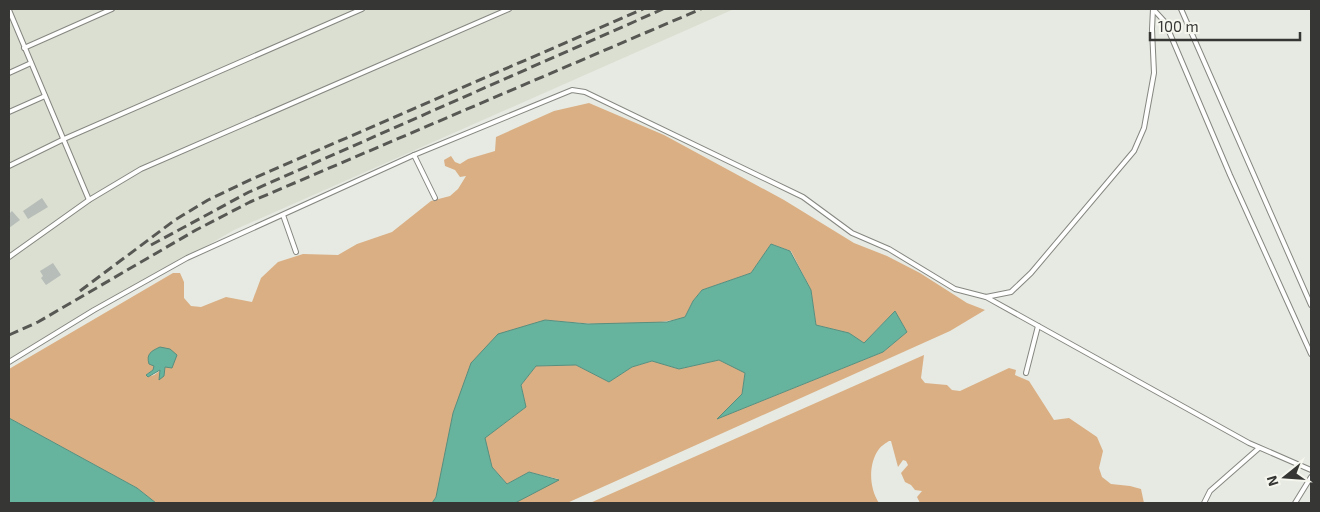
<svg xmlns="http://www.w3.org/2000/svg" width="1320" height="512" font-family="'Exo 2',sans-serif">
  <rect width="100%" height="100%" fill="#e7eae2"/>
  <polygon fill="#dbdfd1" points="9,9 734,9 234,230 9,360"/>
  <g fill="#daaf84" fill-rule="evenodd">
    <path d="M589 103 664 135 784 200 854 243 887 256 920 273 967 303 985 310 950 331 567 503H515L558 479 529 472 507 484 492 467 484 438 526 407 521 385 536 366 576 365 609 382 632 367 653 361 679 369 719 360 745 372 742 394 719 418 883 352 907 332 895 311 864 343 849 333 816 325 811 290 791 251 771 244 751 273 702 290 693 301 685 317C645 329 588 324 545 320L432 503H156L137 488 9 418V369L173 273H180L184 282V298L191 306 201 307 226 297 252 302 261 278 278 262 303 254 338 255 357 244 392 232 431 201 450 196 458 189 466 176 460 177 455 170 445 166 444 160 451 156 455 162 460 164 468 159 495 151 496 137 554 111ZM155 366H173L165 367 164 376 161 370 154 375 147 377V374L153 370Z"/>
    <path d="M924 355 921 378 925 383 947 385 952 390 960 391 1009 368 1016 370 1015 375 1029 381 1054 420 1069 418 1097 437 1103 451 1099 468 1102 477 1111 484 1130 486 1141 489 1144 503H920L917 497 922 491 915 490 911 485 905 482 901 473 908 465 906 461 903 460 898 467 891 441H889C886 443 881 446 879 449 868 464 869 488 879 503H590Z"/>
  </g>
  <g fill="#66b49e" stroke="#588e7e">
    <polygon points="771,244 790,251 811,290 816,325 849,333 864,343 895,311 907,332 883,352 717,419 742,394 745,373 719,360 679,369 652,361 632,367 609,382 576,365 536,366 521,385 526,407 485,438 492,467 507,484 529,472 559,480 515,503 432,503 436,497 453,413 471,363 498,334 545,320 588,324 667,322 685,317 693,301 702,290 751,273"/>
    <path d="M160 347 170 349 177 355 172 368 165 367 164 376 159 380 160 370 148 377 146 375 153 370 154 366 149 364C146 354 151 351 160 347Z"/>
    <polygon points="9,418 137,488 156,503 9,503"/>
  </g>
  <g fill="#b7bdb8">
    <polygon points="42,198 48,207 28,219 23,211"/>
    <polygon points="12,211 20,220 9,228 9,214"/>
    <polygon points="53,263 61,275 46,285 41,278 43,276 40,271"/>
  </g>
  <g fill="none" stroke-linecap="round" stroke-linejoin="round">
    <defs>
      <g id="service">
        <polyline points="1181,9 1311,305"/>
        <polyline points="9,10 89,200"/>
        <polyline points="1154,10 1165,22 1230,175 1311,354"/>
        <polyline points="24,48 112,9"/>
        <polyline points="9,73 31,63"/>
        <polyline points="9,112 45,96"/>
        <polyline points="414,155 435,198"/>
        <polyline points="9,166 64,139 362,9"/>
        <polyline points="283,215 296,252"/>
        <polyline points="9,257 89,200 141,169 509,9"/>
        <polyline points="986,297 1249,443 1311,470"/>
        <polyline points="9,362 94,310 187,258 414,155 572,90 585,92 803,197 852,233 889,249 955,289 986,297 1011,292 1031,273 1134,151 1144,128 1154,73 1152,29 1153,9"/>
        <polyline points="1026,373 1038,326"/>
        <polyline points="1204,503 1210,491 1259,448"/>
        <polyline points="1295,503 1311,477"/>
      </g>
    </defs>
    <use href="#service" stroke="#858780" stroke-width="6"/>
    <use href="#service" stroke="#fff" stroke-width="4"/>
    <g stroke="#575854" stroke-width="3" stroke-dasharray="10 5" stroke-linecap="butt">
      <polyline points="151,245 249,192 663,9"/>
      <polyline points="80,291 175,220 208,200 252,179 643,9"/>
      <polyline points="9,335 38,322 196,230 250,202 701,9"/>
    </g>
  </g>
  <rect width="1320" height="512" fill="none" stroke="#363734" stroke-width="20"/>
  <g transform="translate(1285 477) rotate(253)" stroke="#f5f7ef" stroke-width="4" paint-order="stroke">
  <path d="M0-4L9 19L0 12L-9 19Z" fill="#363734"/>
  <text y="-8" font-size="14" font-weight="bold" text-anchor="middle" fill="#363734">N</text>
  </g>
  <path d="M1150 32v8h150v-8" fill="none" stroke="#363734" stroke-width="2.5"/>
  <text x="1158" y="32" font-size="15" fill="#363734" stroke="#f5f7ef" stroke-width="4" paint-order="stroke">100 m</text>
</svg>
